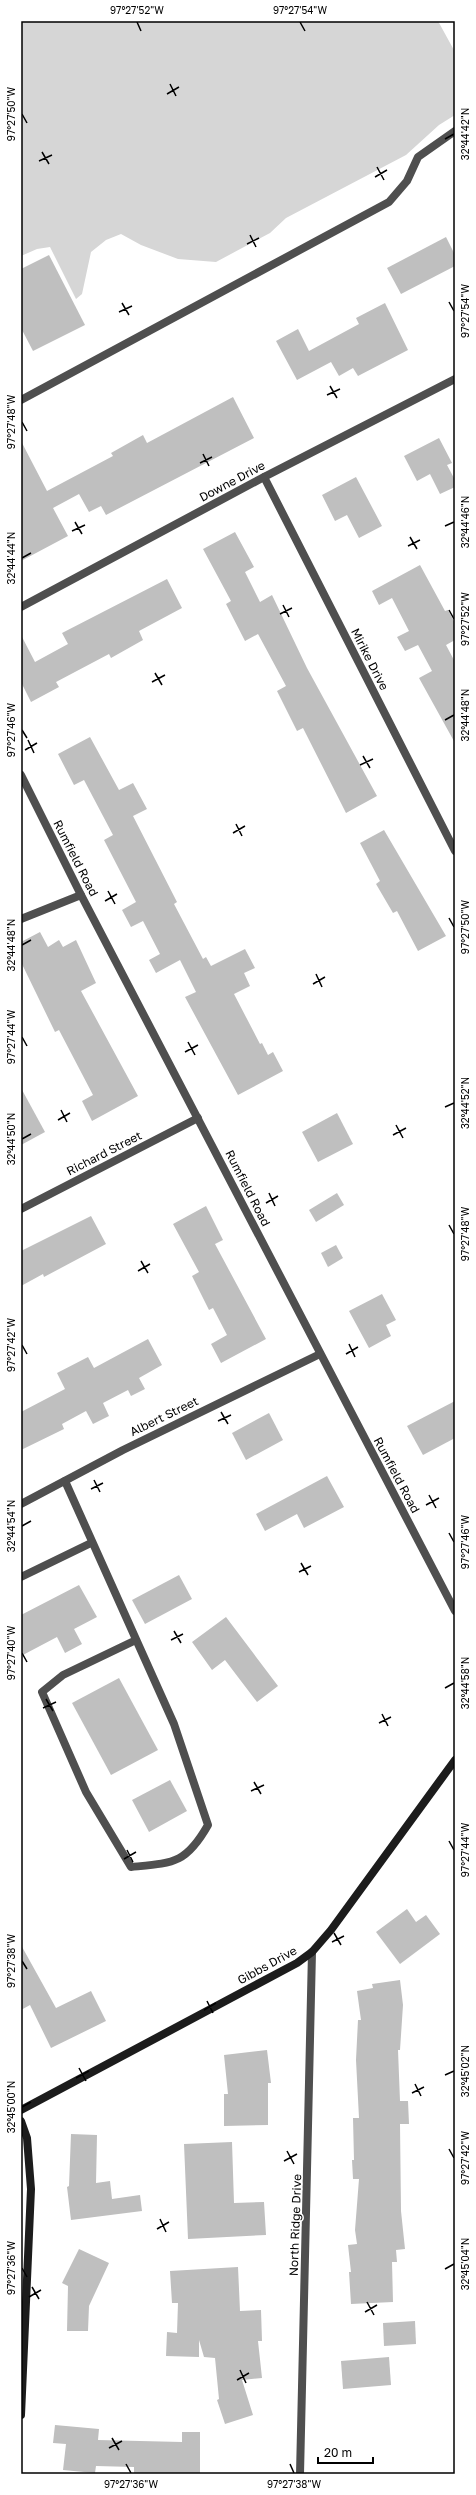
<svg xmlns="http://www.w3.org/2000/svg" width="476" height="2495" font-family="'Golos Text',sans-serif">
  <rect width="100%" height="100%" fill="#fff"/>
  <polygon fill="#d6d6d6" points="21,21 438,21 455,52 455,115 439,125 406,155 286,218 270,233 216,262 178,259 141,245 121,234 106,240 91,252 82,294 76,299 50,247 37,249 21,256"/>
  <g fill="#bfbfbf">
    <polygon points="446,237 455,255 455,266 401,294 387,268"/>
    <polygon points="49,255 85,325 33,351 21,328 21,269"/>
    <polygon points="385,303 408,350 358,376 353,368 339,376 331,362 297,380 276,341 298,329 309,351 359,324 356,318"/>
    <polygon points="233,397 254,438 106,515 101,506 89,512 79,494 53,508 68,536 21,561 21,441 47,491 113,456 111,453 143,435 147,443"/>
    <polygon points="439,438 452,463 447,465 455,480 455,487 440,494 430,474 417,481 404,456"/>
    <polygon points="356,477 382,526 359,538 347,515 335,521 322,495"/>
    <polygon points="235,532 254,567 245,572 260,602 272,595 307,668 377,796 346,813 303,728 297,731 277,691 286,686 258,634 245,641 226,604 231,601 203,549"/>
    <polygon points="420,565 445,611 448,610 455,623 455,640 446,645 455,662 455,743 419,678 432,671 418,645 405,651 397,637 409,631 392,598 379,605 372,591"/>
    <polygon points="167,579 182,608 139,631 143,640 111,658 109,654 56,682 59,687 31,702 21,682 21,635 35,662 68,644 62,633"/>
    <polygon points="90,737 119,790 133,783 147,809 133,816 177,902 174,904 203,959 206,957 211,966 245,949 255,968 244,973 250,986 234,994 260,1044 262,1043 268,1055 273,1052 283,1071 238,1095 185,997 196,992 180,960 156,973 149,960 160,954 143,921 131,927 122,910 136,902 104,840 113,835 84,780 74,785 58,754"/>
    <polygon points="384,830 446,936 418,951 397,911 393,913 376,884 380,881 360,843"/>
    <polygon points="40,932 48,947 59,940 63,947 76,940 96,983 81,991 138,1096 92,1121 82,1101 93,1095 59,1030 55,1032 21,962 21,942"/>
    <polygon points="21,1088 45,1132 21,1145"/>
    <polygon points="337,1113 353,1144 318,1162 302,1132"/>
    <polygon points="337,1193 344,1205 316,1222 309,1210"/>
    <polygon points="206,1206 223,1240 215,1244 266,1339 221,1363 211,1344 227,1335 213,1308 209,1310 192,1276 199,1272 173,1224"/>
    <polygon points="91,1216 106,1244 44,1277 43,1274 21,1286 21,1251"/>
    <polygon points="336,1245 343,1258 328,1267 321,1253"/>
    <polygon points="382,1294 396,1320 386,1325 391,1336 369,1348 349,1311"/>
    <polygon points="148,1339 162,1365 139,1378 145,1389 131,1396 128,1390 103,1403 109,1416 93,1424 86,1411 62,1424 64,1429 21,1450 21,1412 65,1389 57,1373 88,1357 94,1368"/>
    <polygon points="455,1401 455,1438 423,1455 407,1426"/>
    <polygon points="269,1413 283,1440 246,1460 232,1433"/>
    <polygon points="327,1476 344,1507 304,1528 297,1514 265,1531 256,1514"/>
    <polygon points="179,1575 192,1599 145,1624 132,1600"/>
    <polygon points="79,1585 97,1617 74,1629 82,1644 65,1653 57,1637 21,1656 21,1615"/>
    <polygon points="226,1617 278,1686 257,1702 225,1660 212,1670 192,1642"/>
    <polygon points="119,1678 158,1750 111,1775 72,1703"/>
    <polygon points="170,1780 187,1811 149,1832 132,1800"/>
    <polygon points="407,1909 416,1922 426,1915 440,1934 400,1964 376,1932"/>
    <polygon points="21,1945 56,2008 91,1991 106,2021 51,2048 30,2005 21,2010"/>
    <polygon points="400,1980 403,2005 400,2050 398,2050 400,2101 408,2101 409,2124 400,2124 401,2211 405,2249 396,2250 397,2262 392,2262 393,2302 351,2304 349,2272 351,2272 348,2245 357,2244 355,2230 359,2179 353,2179 352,2160 354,2160 353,2118 359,2118 356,2060 358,2020 361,2020 357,1991 373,1988 372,1984"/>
    <polygon points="267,2050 271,2083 268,2083 268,2125 224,2126 224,2094 228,2094 224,2055"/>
    <polygon points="71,2134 97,2135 96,2183 110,2181 112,2199 140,2195 142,2211 71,2220 67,2187 69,2186"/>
    <polygon points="232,2142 234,2203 264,2202 266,2235 188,2239 184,2144"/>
    <polygon points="79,2249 109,2263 89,2306 88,2331 67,2331 68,2286 62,2283"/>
    <polygon points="238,2267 240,2311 261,2310 262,2341 258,2341 262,2378 242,2380 253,2415 225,2424 217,2400 219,2399 215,2358 204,2357 199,2340 199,2357 166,2356 167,2332 177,2333 178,2303 172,2303 170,2271"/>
    <polygon points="415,2321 416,2344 384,2346 383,2323"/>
    <polygon points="389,2357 391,2385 343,2389 341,2361"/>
    <polygon points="55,2425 99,2429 98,2440 182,2442 182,2432 200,2432 200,2474 134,2474 134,2467 96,2466 95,2473 63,2470 66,2444 53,2443"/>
  </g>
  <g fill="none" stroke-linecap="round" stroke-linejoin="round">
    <g stroke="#4f4f4f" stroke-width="8">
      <polyline points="21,400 389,202 407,181 418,157 455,131"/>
      <path d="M65 1481 174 1724 208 1825C186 1864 173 1863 131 1867L86 1792 42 1692 63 1675 136 1640"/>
      <polyline points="21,1577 91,1543"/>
    </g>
    <g stroke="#4f4f4f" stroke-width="8">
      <polyline points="264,477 455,851"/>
      <polyline points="21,607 264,477 455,379"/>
      <polyline points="21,775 81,895 455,1611"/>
      <polyline points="21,919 81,895"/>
      <polyline points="21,1209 198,1118"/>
      <polyline points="21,1504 123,1450 320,1354"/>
      <polyline points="300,2474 312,1952"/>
    </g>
    <g stroke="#1c1c1c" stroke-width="8">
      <polyline points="21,2110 297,1963 312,1952 331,1930 455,1760"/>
      <polyline points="21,2121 27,2138 31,2189 21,2415"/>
    </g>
  </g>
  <path fill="none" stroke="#000" stroke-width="1.5" d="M137 22 141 31M300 22 305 31M170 84 176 96M167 94 179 87M22 114 27 123M445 139 454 134M42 152 49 164M39 161 52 155M377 167 384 180M375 177 387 170M250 235 256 247M247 244 259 238M449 302 454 311M122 303 129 315M119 312 132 306M330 386 337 398M327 395 340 389M22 422 27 431M203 454 209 466M200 463 212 457M75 522 82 534M445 526 454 522M72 531 85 525M410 537 417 549M408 546 420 540M22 558 31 553M283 605 289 617M449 610 454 619M280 614 292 608M155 673 162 685M152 682 165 675M445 720 454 715M22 730 27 738M28 740 34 753M25 750 37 743M363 756 370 768M360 765 373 759M236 824 242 836M233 833 245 826M108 891 115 904M105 901 117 894M449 918 454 927M22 945 31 940M316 974 322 987M313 984 325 977M22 1037 27 1046M188 1042 195 1055M185 1052 198 1045M445 1107 454 1103M61 1110 67 1122M58 1120 70 1113M396 1125 403 1138M393 1135 406 1128M22 1139 31 1134M269 1193 275 1206M266 1203 278 1196M449 1225 454 1234M141 1261 148 1273M138 1271 150 1264M349 1344 355 1357M22 1345 27 1354M346 1354 358 1347M221 1412 228 1424M218 1421 231 1415M94 1480 100 1492M91 1489 103 1483M429 1495 436 1508M426 1505 439 1498M22 1526 31 1521M449 1533 454 1542M301 1563 308 1575M299 1572 311 1566M174 1631 181 1643M171 1640 183 1634M22 1653 27 1662M445 1688 454 1683M46 1699 53 1711M43 1708 56 1702M382 1714 388 1726M379 1723 391 1717M254 1782 261 1794M251 1791 264 1785M449 1841 454 1850M127 1850 133 1862M124 1859 136 1852M334 1933 341 1945M332 1942 344 1936M22 1961 27 1969M207 2001 213 2013M204 2010 216 2003M79 2068 86 2081M445 2075 454 2071M76 2078 89 2071M415 2084 421 2096M412 2093 424 2087M22 2107 31 2102M449 2149 454 2158M287 2151 294 2164M284 2161 297 2154M160 2219 166 2232M157 2229 169 2222M22 2268 27 2277M445 2269 454 2264M32 2287 39 2299M29 2297 41 2290M367 2302 374 2315M365 2312 377 2305M240 2370 246 2383M237 2380 249 2373M112 2438 119 2450M109 2448 122 2441M126 2464 131 2473M290 2464 294 2473"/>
  <g text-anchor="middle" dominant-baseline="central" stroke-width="3" stroke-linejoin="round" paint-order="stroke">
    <g font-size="12" fill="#000" stroke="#fff">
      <text transform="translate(232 481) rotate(-28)">Downe Drive</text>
      <text transform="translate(370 659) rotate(63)">Mirike Drive</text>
      <text transform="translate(76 858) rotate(63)">Rumfield Road</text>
      <text transform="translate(104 1153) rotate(-27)">Richard Street</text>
      <text transform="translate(248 1188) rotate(63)">Rumfield Road</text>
      <text transform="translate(164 1416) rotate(-26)">Albert Street</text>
      <text transform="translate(397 1475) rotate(62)">Rumfield Road</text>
      <text transform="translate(267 1965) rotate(-29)">Gibbs Drive</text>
      <text transform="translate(295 2225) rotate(-88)">North Ridge Drive</text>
    </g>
  </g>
  <rect width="476" height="2495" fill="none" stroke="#ffffff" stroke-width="44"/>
  <path d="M318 2457v6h55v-6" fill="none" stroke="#000000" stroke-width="2"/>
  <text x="324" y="2457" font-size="12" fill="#000000" stroke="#ffffff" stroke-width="3" paint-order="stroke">20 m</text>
  <rect x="22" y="22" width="432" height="2451" fill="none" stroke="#000" stroke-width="1.5"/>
  <g font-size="10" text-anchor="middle" fill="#000">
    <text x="137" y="14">97°27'52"W</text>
    <text x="300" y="14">97°27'54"W</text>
    <text transform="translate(11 114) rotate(-90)" y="4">97°27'50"W</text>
    <text transform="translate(465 134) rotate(-90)" y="4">32°44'42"N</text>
    <text transform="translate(465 311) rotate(-90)" y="4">97°27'54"W</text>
    <text transform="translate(11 422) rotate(-90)" y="4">97°27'48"W</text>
    <text transform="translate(465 522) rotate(-90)" y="4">32°44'46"N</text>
    <text transform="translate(11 558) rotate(-90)" y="4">32°44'44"N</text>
    <text transform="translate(465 619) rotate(-90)" y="4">97°27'52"W</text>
    <text transform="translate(465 715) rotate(-90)" y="4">32°44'48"N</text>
    <text transform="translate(11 730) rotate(-90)" y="4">97°27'46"W</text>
    <text transform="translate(465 927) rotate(-90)" y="4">97°27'50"W</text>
    <text transform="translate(11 945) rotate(-90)" y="4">32°44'48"N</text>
    <text transform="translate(11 1037) rotate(-90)" y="4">97°27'44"W</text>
    <text transform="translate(465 1103) rotate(-90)" y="4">32°44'52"N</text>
    <text transform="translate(11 1139) rotate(-90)" y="4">32°44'50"N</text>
    <text transform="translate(465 1234) rotate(-90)" y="4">97°27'48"W</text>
    <text transform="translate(11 1345) rotate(-90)" y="4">97°27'42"W</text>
    <text transform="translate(11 1526) rotate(-90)" y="4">32°44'54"N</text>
    <text transform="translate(465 1542) rotate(-90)" y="4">97°27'46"W</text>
    <text transform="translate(11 1653) rotate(-90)" y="4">97°27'40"W</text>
    <text transform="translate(465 1683) rotate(-90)" y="4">32°44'58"N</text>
    <text transform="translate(465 1850) rotate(-90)" y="4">97°27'44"W</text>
    <text transform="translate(11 1961) rotate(-90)" y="4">97°27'38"W</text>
    <text transform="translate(465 2071) rotate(-90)" y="4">32°45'02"N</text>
    <text transform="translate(11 2107) rotate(-90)" y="4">32°45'00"N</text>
    <text transform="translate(465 2158) rotate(-90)" y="4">97°27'42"W</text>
    <text transform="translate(465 2264) rotate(-90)" y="4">32°45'04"N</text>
    <text transform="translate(11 2268) rotate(-90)" y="4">97°27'36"W</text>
    <text x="131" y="2488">97°27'36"W</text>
    <text x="294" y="2488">97°27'38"W</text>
  </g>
</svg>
